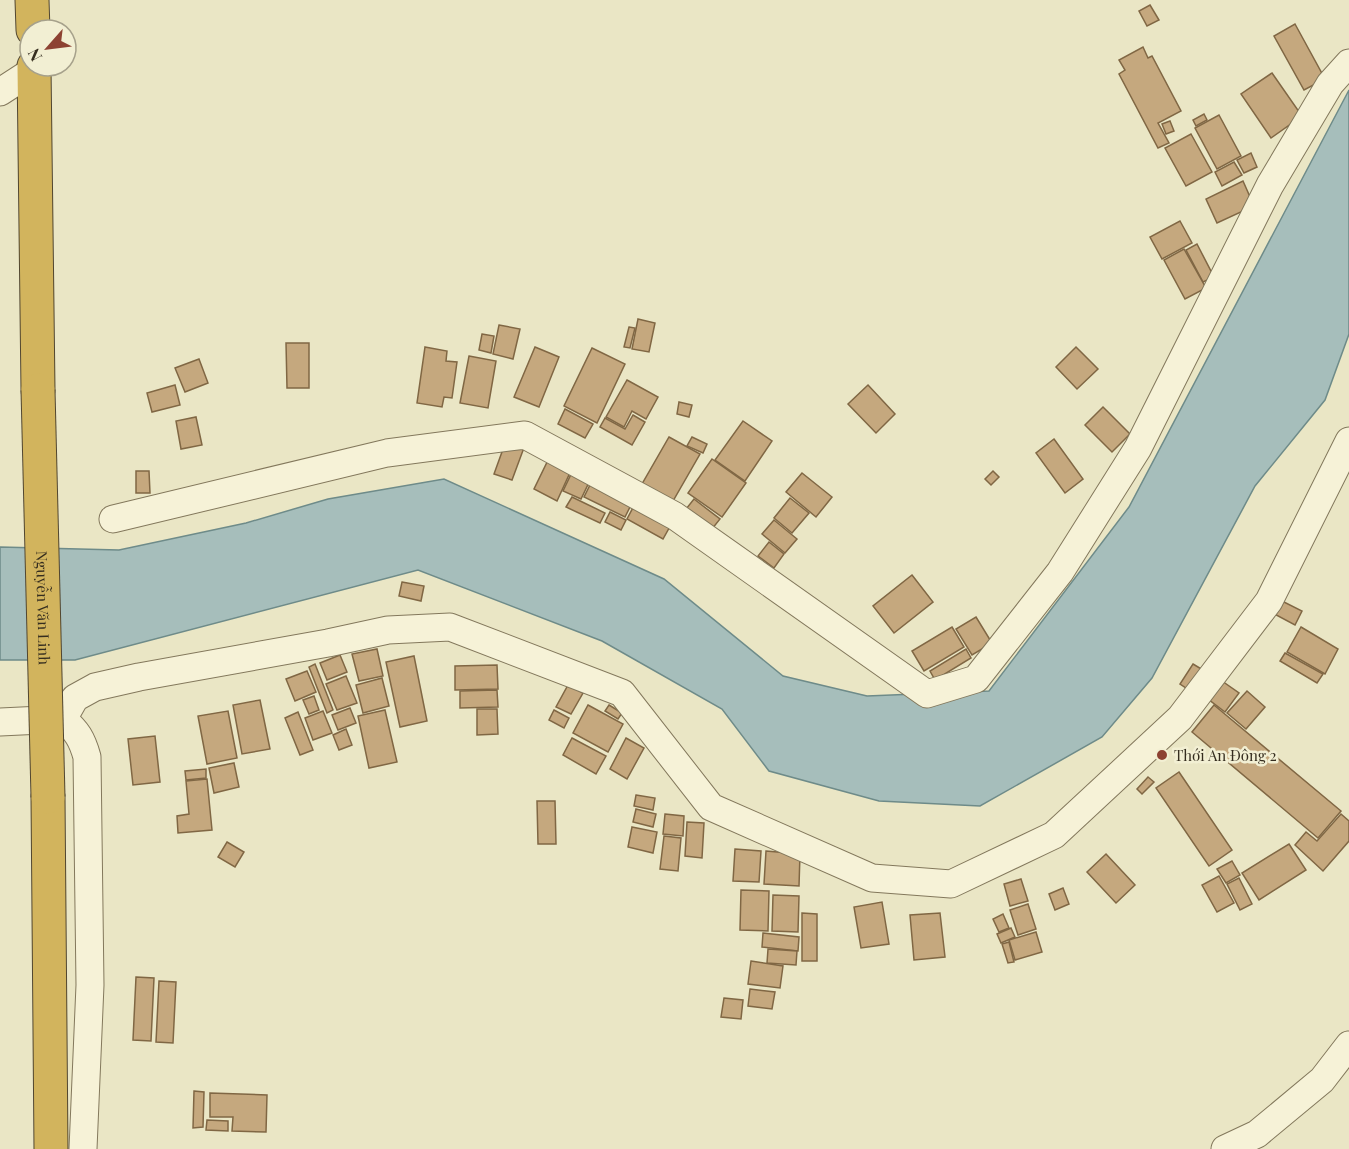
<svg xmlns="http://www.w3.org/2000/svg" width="1349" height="1149" font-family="'Playfair Display',serif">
  <rect width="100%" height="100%" fill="#eae6c5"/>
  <polygon fill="#a6bebb" stroke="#6e8b89" stroke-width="1.5" points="1349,90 1349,334 1325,400 1255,486 1152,678 1102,737 980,806 879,801 769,771 722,709 602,641 418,570 75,660 0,660 0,547 119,550 246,523 328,499 444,479 664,579 783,676 867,696 989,691 1129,507"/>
  <g fill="#c5a87e" stroke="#806744" stroke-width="1.5">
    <polygon points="1150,5 1159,20 1147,26 1139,11"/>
    <polygon points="1295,24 1325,79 1304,90 1274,36"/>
    <polygon points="1143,47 1148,58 1152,56 1181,111 1158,123 1169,143 1158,148 1119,74 1125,70 1119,60"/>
    <polygon points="1272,73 1302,116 1271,138 1241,94"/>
    <polygon points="1204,114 1207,120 1196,126 1193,120"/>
    <polygon points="1219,115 1241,156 1217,169 1195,128"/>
    <polygon points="1170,121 1174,131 1166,134 1162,124"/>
    <polygon points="1191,134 1212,172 1186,186 1165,148"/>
    <polygon points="1251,153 1257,167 1244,173 1237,160"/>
    <polygon points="1234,162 1242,175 1222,186 1215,172"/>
    <polygon points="1243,181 1254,206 1217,223 1206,199"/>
    <polygon points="1180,221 1192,243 1162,259 1150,237"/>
    <polygon points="1197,244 1214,277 1203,282 1186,250"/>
    <polygon points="1184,249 1206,288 1185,299 1164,260"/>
    <polygon points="638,319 655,323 649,352 632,349"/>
    <polygon points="499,325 520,329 513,359 493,354"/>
    <polygon points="629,327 635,328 630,348 624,347"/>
    <polygon points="482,334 494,336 491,353 479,350"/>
    <polygon points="286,343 309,343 309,388 287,388"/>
    <polygon points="425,347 447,351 446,361 457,362 452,398 444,397 442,407 417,403"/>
    <polygon points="535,347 559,357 539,407 514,397"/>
    <polygon points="1076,347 1098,369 1077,389 1056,367"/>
    <polygon points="592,348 625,364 597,423 564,406"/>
    <polygon points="469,356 496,361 488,408 460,403"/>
    <polygon points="199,359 208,383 185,392 175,368"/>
    <polygon points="627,380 658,397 646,419 632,411 624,427 606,417"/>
    <polygon points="175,385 180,405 152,412 147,393"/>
    <polygon points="868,385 895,414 876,433 848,404"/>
    <polygon points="679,402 692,405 689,417 677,414"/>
    <polygon points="1103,407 1130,434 1112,452 1085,425"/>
    <polygon points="565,409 593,424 585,438 558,424"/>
    <polygon points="633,415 645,422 632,445 600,427 605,418 625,429"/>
    <polygon points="196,417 202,445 181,449 176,421"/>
    <polygon points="743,421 772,441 745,481 715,460"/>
    <polygon points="669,437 700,454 673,501 642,484"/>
    <polygon points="692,437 707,444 703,453 687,446"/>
    <polygon points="507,438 525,445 512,480 494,474"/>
    <polygon points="1054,439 1083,479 1065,493 1036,453"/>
    <polygon points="551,454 573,466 557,501 534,489"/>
    <polygon points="712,459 746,483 722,517 688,493"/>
    <polygon points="575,466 593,474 581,499 563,491"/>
    <polygon points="136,471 149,471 150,493 136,493"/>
    <polygon points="993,471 999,477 991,485 985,479"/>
    <polygon points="802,473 832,497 816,517 786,492"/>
    <polygon points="593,479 634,499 625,517 584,497"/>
    <polygon points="572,497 605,513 600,523 566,507"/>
    <polygon points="790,498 809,513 792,533 774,518"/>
    <polygon points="694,499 720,519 712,529 686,509"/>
    <polygon points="637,500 673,521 663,539 627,519"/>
    <polygon points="610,512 626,520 621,530 605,522"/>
    <polygon points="774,520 797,539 785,553 762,534"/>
    <polygon points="769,542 784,554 774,568 758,556"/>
    <polygon points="912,575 933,602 894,633 873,606"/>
    <polygon points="402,582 424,586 421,601 399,596"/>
    <polygon points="1276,598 1302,611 1295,625 1269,611"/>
    <polygon points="976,617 992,643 972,655 956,629"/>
    <polygon points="952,627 964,647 924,671 912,651"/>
    <polygon points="1301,627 1338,649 1325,674 1287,652"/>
    <polygon points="377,649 383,676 359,681 352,654"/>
    <polygon points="966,649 971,658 935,680 930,671"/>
    <polygon points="1285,653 1323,674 1317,683 1280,661"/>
    <polygon points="340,655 347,672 327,680 320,663"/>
    <polygon points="414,656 427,721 400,727 386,662"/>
    <polygon points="315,664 333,710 327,713 309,667"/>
    <polygon points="1193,664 1208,673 1195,694 1180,684"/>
    <polygon points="497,665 498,689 455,690 455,666"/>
    <polygon points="307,671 316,692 295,701 286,679"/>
    <polygon points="346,676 357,703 337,710 326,684"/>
    <polygon points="382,678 389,706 363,713 356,685"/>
    <polygon points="1222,681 1239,693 1225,712 1208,699"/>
    <polygon points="568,685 583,693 571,714 556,707"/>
    <polygon points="497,690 498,707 460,708 460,691"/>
    <polygon points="1247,691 1265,707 1246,729 1227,713"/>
    <polygon points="314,696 319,710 309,714 303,700"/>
    <polygon points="260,700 270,749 242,754 233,705"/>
    <polygon points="588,705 623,724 608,752 573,733"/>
    <polygon points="609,705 622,713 618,719 605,711"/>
    <polygon points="1214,705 1341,811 1318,838 1192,732"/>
    <polygon points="350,708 356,723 338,730 332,715"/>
    <polygon points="477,709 497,709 498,734 477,735"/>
    <polygon points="385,710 397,762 369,768 358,716"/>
    <polygon points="554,710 569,718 564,728 549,720"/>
    <polygon points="228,711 237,758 207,764 198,716"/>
    <polygon points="323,711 332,733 313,740 305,718"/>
    <polygon points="298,712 313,750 300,755 285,718"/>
    <polygon points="346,729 352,745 339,750 333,735"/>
    <polygon points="155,736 160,782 133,785 128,739"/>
    <polygon points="572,738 606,756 596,774 563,755"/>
    <polygon points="626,738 644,748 627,779 610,769"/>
    <polygon points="234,763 239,787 214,793 209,768"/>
    <polygon points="206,769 206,778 186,780 185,771"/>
    <polygon points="1179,772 1232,850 1209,866 1156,788"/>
    <polygon points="1148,777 1154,782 1142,794 1137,789"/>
    <polygon points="207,779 212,830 178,833 177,816 189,814 186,781"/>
    <polygon points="636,795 655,798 653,810 634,806"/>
    <polygon points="537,801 555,801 556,844 538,844"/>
    <polygon points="636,809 656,814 653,827 633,822"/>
    <polygon points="665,814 684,816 683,836 663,834"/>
    <polygon points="1341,814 1349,821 1349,841 1323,871 1295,845 1306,832 1317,841"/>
    <polygon points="687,822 704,823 702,858 685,856"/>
    <polygon points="632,827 657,832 653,853 628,847"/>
    <polygon points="664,836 681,838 678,871 660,869"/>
    <polygon points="227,842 244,852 235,867 218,857"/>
    <polygon points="1289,844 1306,870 1259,900 1242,873"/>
    <polygon points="735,849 761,851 759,882 733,881"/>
    <polygon points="766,851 800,854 799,886 764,884"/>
    <polygon points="1106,854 1135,885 1116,903 1087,872"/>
    <polygon points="1232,861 1240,875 1226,883 1217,869"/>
    <polygon points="1219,876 1234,903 1217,912 1202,885"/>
    <polygon points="1239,878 1252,904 1240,910 1227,884"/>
    <polygon points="1021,879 1028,901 1010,906 1004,884"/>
    <polygon points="1063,888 1069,904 1055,910 1049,894"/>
    <polygon points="741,890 769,891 768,931 740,930"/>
    <polygon points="773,895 799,896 798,932 772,931"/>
    <polygon points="882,902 889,944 861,948 854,907"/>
    <polygon points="1028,904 1036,929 1018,935 1010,910"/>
    <polygon points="802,913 817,914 817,961 802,961"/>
    <polygon points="940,913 945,957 914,960 910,915"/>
    <polygon points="1003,914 1009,928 999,932 993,919"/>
    <polygon points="1011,928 1015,937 1001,943 997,934"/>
    <polygon points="1036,932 1042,952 1015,960 1009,940"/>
    <polygon points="763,933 799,937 798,951 762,947"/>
    <polygon points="1009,942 1014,962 1008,963 1002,944"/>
    <polygon points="768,949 797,951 796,965 767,963"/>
    <polygon points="751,961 783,966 780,988 748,984"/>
    <polygon points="136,977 154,978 151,1041 133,1040"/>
    <polygon points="159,981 176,982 173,1043 156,1042"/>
    <polygon points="750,989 775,992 772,1009 748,1006"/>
    <polygon points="724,998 743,1000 741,1019 721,1017"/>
    <polygon points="194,1091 204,1092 203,1127 193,1128"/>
    <polygon points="210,1093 267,1095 266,1132 232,1131 233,1117 210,1117"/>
    <polygon points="207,1120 228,1121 228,1131 206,1130"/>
  </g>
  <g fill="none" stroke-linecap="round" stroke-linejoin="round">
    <defs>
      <g id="minor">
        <polyline points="0,92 34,70"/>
        <polyline points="113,519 387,453 525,435 675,516 927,694 976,679 1060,572 1138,448 1270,185 1330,84 1349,63"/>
        <polyline points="63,719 75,698 95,687 139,677 328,643 388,630 450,627 622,693 711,807 872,878 951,884 1054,835 1180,718 1269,601 1349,441"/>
        <path d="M0 722 63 719C77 731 82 739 87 757L90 985 83 1149"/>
        <polyline points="1225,1149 1257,1134 1322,1080 1349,1045"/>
      </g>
      <g id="highway">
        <polyline points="32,0 33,30"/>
        <polyline points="34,66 38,390"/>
        <polyline points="48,797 51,1149"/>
      </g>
    </defs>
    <use href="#minor" stroke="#83785c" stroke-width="29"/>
    <use href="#highway" stroke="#514630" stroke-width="35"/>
    <use href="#minor" stroke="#f6f2d7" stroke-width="27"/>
    <use href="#highway" stroke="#d2b45d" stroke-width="33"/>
    <defs>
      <g id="highway-bridge">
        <path id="s1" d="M38 390 48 797"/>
      </g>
    </defs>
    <use href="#highway-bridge" stroke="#514630" stroke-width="35" stroke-linecap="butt"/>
    <use href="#highway-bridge" stroke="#d2b45d" stroke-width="33"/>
  </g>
  <circle fill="#8d4232" stroke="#f2efd3" stroke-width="2" cx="1162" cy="755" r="6"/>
  <g text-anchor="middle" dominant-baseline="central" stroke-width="5" stroke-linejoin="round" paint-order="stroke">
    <g font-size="15" fill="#352d1f" stroke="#f2efd3">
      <text stroke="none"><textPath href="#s1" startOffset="218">Nguyễn Văn Linh</textPath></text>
    </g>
    <g font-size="15" fill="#352d1f" stroke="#f2efd3" text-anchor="start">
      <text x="1174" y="755">Thới An Đông 2</text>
    </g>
  </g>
  <g transform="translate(48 48) rotate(242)"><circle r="28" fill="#f2efd3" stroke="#a6a18b" stroke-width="1.5"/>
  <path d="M0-4.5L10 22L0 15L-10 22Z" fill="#8d4232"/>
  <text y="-9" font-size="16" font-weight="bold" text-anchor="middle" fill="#352d1f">N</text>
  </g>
</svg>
